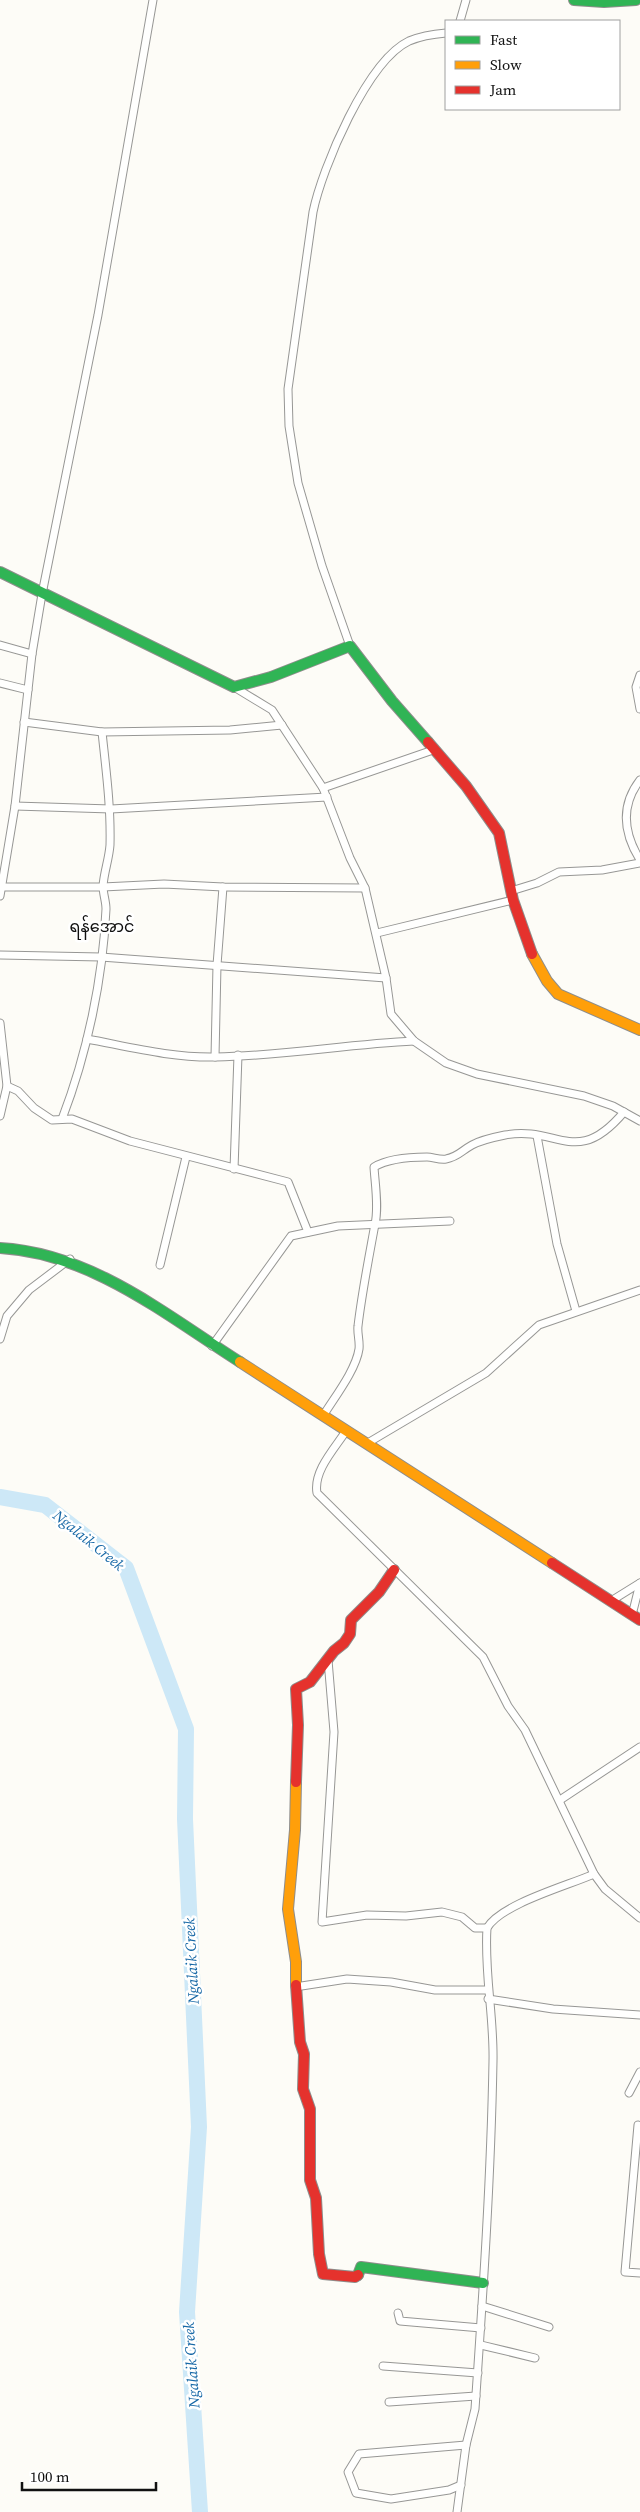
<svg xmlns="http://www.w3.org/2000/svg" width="640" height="2512" font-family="'Source Serif 4','Noto Sans Myanmar',serif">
  <rect width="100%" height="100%" fill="#fdfcf7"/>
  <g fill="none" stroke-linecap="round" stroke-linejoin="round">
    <polyline stroke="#cde8f7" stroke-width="16" points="0,1497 45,1505 126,1568 186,1729 185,1819 199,2127 187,2312 200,2512"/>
    <defs>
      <g id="street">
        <polyline points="460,21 466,0"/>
        <polyline points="0,645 32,654 42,594 98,315 153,0"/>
        <path d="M350 646 322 566 298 483 289 426 288 389 313 212C322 168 367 61 409 41 421 36 434 34 446 33"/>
        <polyline points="640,675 636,687 640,709"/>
        <polyline points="0,683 28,690"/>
        <polyline points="234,687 272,710 323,788 350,858 365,888 386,978 391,1014 414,1041 446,1063 477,1074 584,1096 613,1106 640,1121"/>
        <polyline points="24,722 102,732 230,730 282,725"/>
        <path d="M640 780C620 806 624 834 640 860"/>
        <polyline points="323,788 433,750"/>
        <polyline points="15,806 111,809 327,797"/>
        <polyline points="1,887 103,887 164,884 223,887 365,888"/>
        <polyline points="511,891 537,883 559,872 602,870 640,863"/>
        <polyline points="0,896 15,806 32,654"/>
        <polyline points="377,933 513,900"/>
        <polyline points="0,955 101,957 386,978"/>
        <polyline points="0,1023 7,1086 0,1116"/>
        <path d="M87 1039C130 1047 172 1058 216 1057 282 1056 348 1044 414 1041"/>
        <polyline points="215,1057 217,965 223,887"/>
        <polyline points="7,1086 18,1091 34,1108 52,1120 72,1119 130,1141 288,1182 308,1232"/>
        <path d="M62 1119C87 1054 103 979 106 909 106 901 103 894 103 886 104 872 109 859 110 845 111 807 106 770 102 732"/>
        <polyline points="537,1136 557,1244 576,1311"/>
        <polyline points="234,1169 238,1055"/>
        <polyline points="160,1265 186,1157"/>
        <polyline points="0,1339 7,1316 29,1290 70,1259"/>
        <polyline points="212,1346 291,1236 338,1226 450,1221"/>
        <path d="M323 1416C334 1398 356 1370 359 1349 360 1341 357 1333 358 1326 362 1292 369 1257 375 1224 379 1207 375 1184 374 1167 389 1158 410 1157 427 1157 433 1157 439 1160 446 1159 458 1157 461 1151 472 1145 481 1140 495 1137 505 1135 558 1125 576 1169 624 1112"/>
        <path d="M346 1431C335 1448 313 1471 317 1493L483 1657 508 1706 525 1730 594 1874 605 1889 640 1918"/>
        <polyline points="366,1444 486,1373 539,1325 640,1290"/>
        <polyline points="611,1601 640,1583"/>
        <polyline points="632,1615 640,1583"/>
        <polyline points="328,1660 334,1732 322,1922 367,1915 406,1916 442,1912 462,1917 475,1928 487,1928"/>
        <polyline points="560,1800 640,1747"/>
        <polyline points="295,1987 347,1979 391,1982 435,1990 487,1990"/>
        <polyline points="488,1999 553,2009 640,2015"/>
        <polyline points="629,2093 640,2072"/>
        <polyline points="638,2125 625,2272 640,2273"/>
        <polyline points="482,2306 549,2327"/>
        <polyline points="398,2313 400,2321 481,2328"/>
        <polyline points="481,2345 535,2358"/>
        <polyline points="383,2366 478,2373"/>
        <polyline points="389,2402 476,2396"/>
        <polyline points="461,2485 449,2490 391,2499 356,2493 348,2472 359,2454 466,2445"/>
        <path d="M457 2512 466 2445 475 2409C483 2293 491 2177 493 2061 494 2016 484 1972 487 1928 501 1904 567 1886 594 1874"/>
      </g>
      <g id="fast">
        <polyline points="574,0 604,2 636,0"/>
        <polyline points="0,572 234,687 271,677 350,646 392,701 428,742"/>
        <path d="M0 1248C91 1253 166 1315 240 1362"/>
        <polyline points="358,2275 361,2267 483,2283"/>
      </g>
      <g id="slow">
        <polyline points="532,954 547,981 558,994 640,1030"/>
        <polyline points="240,1362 552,1563"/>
        <polyline points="296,1782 295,1830 288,1909 296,1962 296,1985"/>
      </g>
      <g id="jam">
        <polyline points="428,742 466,786 499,833 513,900 532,954"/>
        <polyline points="552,1563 640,1620"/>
        <polyline points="296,1782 298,1725 296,1689 310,1682 334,1651 344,1643 350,1634 351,1620 379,1592 394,1570"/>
        <polyline points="296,1985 300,2042 304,2054 303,2089 310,2109 310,2180 316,2198 319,2254 323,2274 355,2277 358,2275"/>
      </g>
    </defs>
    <use href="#street" stroke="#979795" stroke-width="9"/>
    <use href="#fast" stroke="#8e8d8b" stroke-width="12"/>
    <use href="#slow" stroke="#8e8d8b" stroke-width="12"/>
    <use href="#jam" stroke="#8e8d8b" stroke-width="12"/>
    <use href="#street" stroke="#fffffe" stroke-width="7"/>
    <use href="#fast" stroke="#30b455" stroke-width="10"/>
    <use href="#slow" stroke="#ff9f0a" stroke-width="10"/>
    <use href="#jam" stroke="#e5322d" stroke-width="10"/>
  </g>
  <g text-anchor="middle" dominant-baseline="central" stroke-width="5" stroke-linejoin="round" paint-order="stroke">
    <g font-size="15" font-style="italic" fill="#1768a6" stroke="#fff">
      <text transform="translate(89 1540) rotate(39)">Ngalaik Creek</text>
      <text transform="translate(191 1961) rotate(-93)">Ngalaik Creek</text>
      <text transform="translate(191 2365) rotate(-94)">Ngalaik Creek</text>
    </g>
    <g font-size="16" fill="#111" stroke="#fff">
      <text x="102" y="926">ရန်အောင်</text>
    </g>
  </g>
  <rect x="445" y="20" width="175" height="90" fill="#ffffff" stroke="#a0a0a0"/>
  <rect x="455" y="36" width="25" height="8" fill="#30b455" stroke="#a0a0a0"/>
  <text x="490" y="45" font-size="15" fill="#111111">Fast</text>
  <rect x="455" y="61" width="25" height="8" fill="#ff9f0a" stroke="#a0a0a0"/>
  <text x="490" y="70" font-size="15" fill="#111111">Slow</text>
  <rect x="455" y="86" width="25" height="8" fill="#e5322d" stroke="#a0a0a0"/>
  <text x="490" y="95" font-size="15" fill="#111111">Jam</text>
  <path d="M22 2482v8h134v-8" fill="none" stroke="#111111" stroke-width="2.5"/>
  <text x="30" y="2482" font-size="15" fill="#111111" stroke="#ffffff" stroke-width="4" paint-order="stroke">100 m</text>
</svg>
